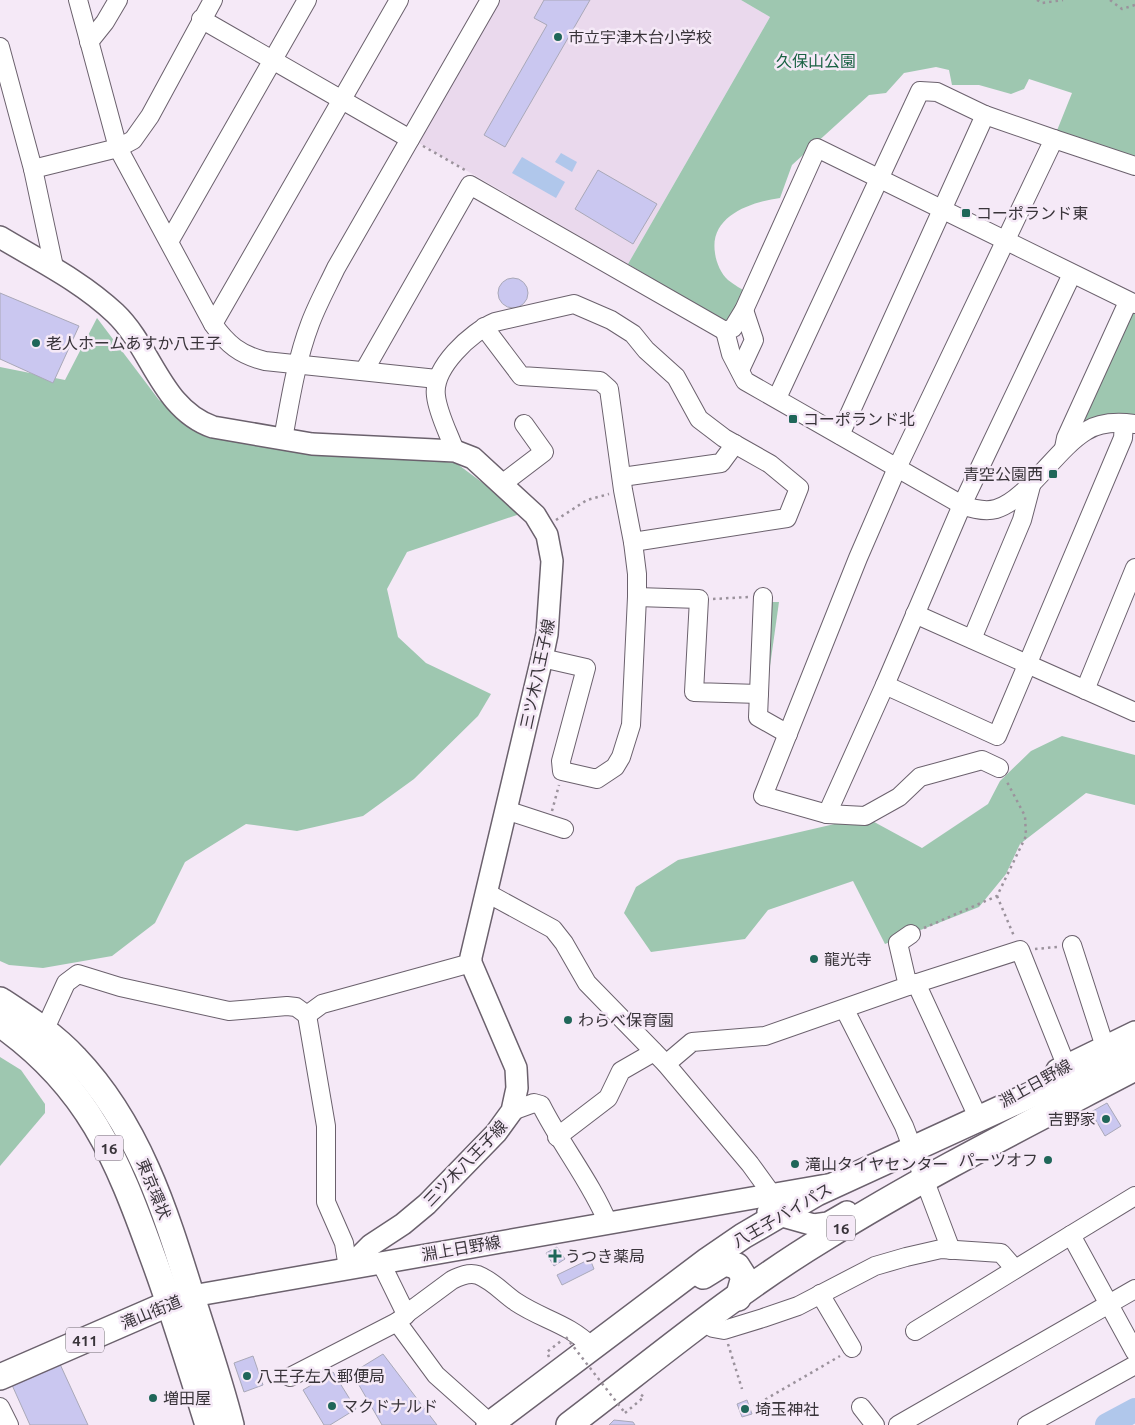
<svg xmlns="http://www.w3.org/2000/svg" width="1135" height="1425" font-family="Ubuntu,'Noto Sans JP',sans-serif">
  <rect width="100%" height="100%" fill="#f5e9f7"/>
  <polygon fill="#ead9ed" points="499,0 741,0 770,17 628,264 417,142"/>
  <g fill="#9ec7b0">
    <path d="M741 0H1135V159L1056 133 1072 93 1029 79 1024 89 1011 94 979 85H952L949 70 936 67 904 73 886 93 869 95 792 165 780 198C751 202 709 216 715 253 716 262 721 274 728 280 734 285 742 289 748 293L730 322 724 323 628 264 770 17Z"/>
    <polygon points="1135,304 1135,424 1066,438"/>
    <polygon points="97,318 159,400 222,440 456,463 523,513 407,552 387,589 398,637 426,663 491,694 478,716 414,779 363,816 297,831 246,824 185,862 155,923 112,956 43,968 9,965 0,961 0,367 65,380"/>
    <polygon points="762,602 779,602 769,673 760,674"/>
    <polygon points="1062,736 1135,755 1135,805 1086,793 1020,844 1006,874 979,907 885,944 853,881 768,910 745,939 651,952 624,913 636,887 678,860 865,817 922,848 988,804 1000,781 1031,751"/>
    <polygon points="0,1057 21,1070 45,1104 45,1113 0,1166"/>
  </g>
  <g fill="#b0c7eb">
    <polygon points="561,153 577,162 572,172 555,162"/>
    <polygon points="522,157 565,182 556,198 512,173"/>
  </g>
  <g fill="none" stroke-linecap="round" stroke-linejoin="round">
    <polyline stroke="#b0c7eb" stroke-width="4" points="1135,1410 1135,1411"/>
    <polyline stroke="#b0c7eb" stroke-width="24" points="1107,1425 1135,1410"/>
  </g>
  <g fill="#cac7f0" stroke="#a9a8b8">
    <polygon points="544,0 590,0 505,147 484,135 547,25 534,18"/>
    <polygon points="598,170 657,204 633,244 575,209"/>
    <circle cx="513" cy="293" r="15"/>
    <polygon points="0,293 79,326 53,383 0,359"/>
    <polygon points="1107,1103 1121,1126 1105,1136 1091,1112"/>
    <polygon points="557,1247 565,1259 554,1266 546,1253"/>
    <polygon points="590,1259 594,1269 562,1285 557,1275"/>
    <polygon points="383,1354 437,1425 382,1425 352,1373"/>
    <polygon points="253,1356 263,1385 244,1392 234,1363"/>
    <polygon points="59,1362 88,1425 30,1425 12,1385"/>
    <polygon points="333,1372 356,1409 330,1425 324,1425 303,1390"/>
    <polygon points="747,1400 752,1414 742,1417 737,1404"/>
    <polygon points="614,1420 633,1422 635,1425 609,1425"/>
  </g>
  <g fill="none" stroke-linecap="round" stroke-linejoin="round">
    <defs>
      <g id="minor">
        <path d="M78 0 118 148 213 324C227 344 240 355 265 361L437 379"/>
        <polyline points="201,19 410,139"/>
        <polyline points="89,42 105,22 118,0"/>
        <polyline points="0,47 33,169 54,267"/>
        <polyline points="1054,139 1135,166"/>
        <polyline points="33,169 118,148 133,140 150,116 213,0"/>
        <polyline points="170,240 307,0"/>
        <path d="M1135 304 817 148 744 310 733 328 725 331 731 354 745 381 962 505C973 509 985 512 996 509 1027 500 1056 449 1086 431 1100 422 1120 422 1135 424"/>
        <polyline points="213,324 399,0"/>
        <polyline points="484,327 521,376 600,381 609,389 623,490 633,542 637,574 637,597 631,725 621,757 615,767 597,779 562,771 561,761 586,668 542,658"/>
        <polyline points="740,370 754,340 744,310"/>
        <polyline points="364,371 470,185 725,331"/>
        <polyline points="777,398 920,91 937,92 985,115 1054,139 897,468 858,558 763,796 827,814 865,816 899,797 920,777 982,760 999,768"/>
        <polyline points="840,435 985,115"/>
        <path d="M283 439C290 401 296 361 310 324 317 305 327 287 336 268L490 0"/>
        <polyline points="1064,448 1066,438 1128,302"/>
        <path d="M455 451C449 434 438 414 436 396 432 368 471 332 495 322L574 304 611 320 633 334 646 350 676 377 699 419 724 438 770 464 799 488 787 518 633 542"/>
        <polyline points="622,477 721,463 735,444"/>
        <polyline points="502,484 544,452 524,424"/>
        <polyline points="637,597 699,599 694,692 759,694"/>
        <polyline points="763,597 758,717 788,734"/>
        <polyline points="915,614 1135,712"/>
        <polyline points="972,639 1022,520 1032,482"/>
        <polyline points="885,685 962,505 1072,274"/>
        <polyline points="1085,690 1135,568"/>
        <polyline points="506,810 564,829"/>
        <polyline points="827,814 885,685 997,736 1123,438 1124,423"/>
        <polyline points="487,893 553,929 564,943 587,983 666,1064 750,1164 771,1193"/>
        <polyline points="1072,945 1105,1047"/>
        <polyline points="916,983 977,1115"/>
        <polyline points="908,986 1020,950 1066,1065"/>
        <polyline points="845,1010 904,1126 951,1250"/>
        <polyline points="44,1031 66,983 78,974 120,987 229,1011 287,1006 296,1007 307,1015"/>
        <polyline points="666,1064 692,1042 765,1036 908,986 898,943 911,934"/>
        <path d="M512 1111 534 1103 541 1105C561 1145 591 1182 608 1223"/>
        <polyline points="557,1137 608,1098 621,1071 654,1052"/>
        <polyline points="1135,1196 1071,1235 1135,1352"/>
        <path d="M381 1263 406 1314 452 1280C460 1276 469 1272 478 1275 493 1281 503 1293 516 1302 543 1320 568 1323 592 1347"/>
        <polyline points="348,1268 344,1243 326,1202 326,1126 307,1015 322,1004 471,963"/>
        <polyline points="820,1294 852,1348"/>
        <polyline points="397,1322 436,1375 491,1424"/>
        <polyline points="704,1322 713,1328 724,1330 763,1318 798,1306 875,1266 906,1257 941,1249 1001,1253 1015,1269"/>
        <polyline points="915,1331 1071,1235"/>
        <polyline points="290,1377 397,1322 406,1315"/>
        <polyline points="0,1407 9,1425"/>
        <polyline points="861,1407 875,1425"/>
        <polyline points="898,1425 1135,1289"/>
        <polyline points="1027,1425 1135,1365"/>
      </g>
      <g id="major">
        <path d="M0 237C40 261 81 281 115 313 152 348 161 409 213 427L312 444 455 451 473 458 535 515 547 535 552 561 547 634 542 658 471 957V963L516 1068 517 1088 512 1111 496 1133 427 1204 403 1224 371 1245 348 1268"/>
        <polyline points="1057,1070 1135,1032"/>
        <polyline points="768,1212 814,1225 828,1223 847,1212"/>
        <polyline points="192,1296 827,1185"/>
      </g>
      <g id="highway">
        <path d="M0 1000C26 1017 54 1035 75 1058 138 1124 165 1210 191 1294 205 1338 220 1381 231 1425"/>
        <path d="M0 1024C88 1086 117 1158 152 1255 173 1311 190 1368 208 1425"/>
        <polyline points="703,1276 724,1263 737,1266 744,1277 738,1298"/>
        <polyline points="0,1377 170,1303 185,1298"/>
        <polyline points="489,1425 708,1260 743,1236 817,1193 1135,1047"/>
        <path d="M569 1425C652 1362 734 1293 823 1239 924 1176 1030 1123 1135 1068"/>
      </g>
    </defs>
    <use href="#minor" stroke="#6b616d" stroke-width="20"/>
    <use href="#major" stroke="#6b616d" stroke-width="24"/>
    <use href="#highway" stroke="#6b616d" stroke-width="28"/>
    <g stroke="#9b929c" stroke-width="2.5" stroke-dasharray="2.5 4" stroke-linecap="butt">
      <polyline points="1037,0 1042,3 1063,0"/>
      <polyline points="1110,0 1122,9 1135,5"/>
      <polyline points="423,146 465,170"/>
      <polyline points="556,520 587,500 609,494"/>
      <polyline points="713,599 748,597"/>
      <polyline points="552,811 559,785"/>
      <polyline points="997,896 1014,936"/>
      <polyline points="924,928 997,896 1026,836 1025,816 1006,780"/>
      <polyline points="1035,949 1057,947"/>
      <polyline points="728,1344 742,1389"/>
      <polyline points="549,1357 547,1352 561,1341"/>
      <polyline points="754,1406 840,1356"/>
      <polyline points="625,1413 644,1397 640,1394"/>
    </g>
    <use href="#minor" stroke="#fff" stroke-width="18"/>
    <use href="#major" stroke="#fff" stroke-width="21"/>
    <use href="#highway" stroke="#fff" stroke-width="25"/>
    <polyline stroke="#9b929c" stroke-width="2.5" stroke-dasharray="2.5 4" stroke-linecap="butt" points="566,1337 625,1413"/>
  </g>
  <g fill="#1f6659" stroke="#f5e9f7" stroke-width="2">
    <circle cx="558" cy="37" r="5"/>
    <rect x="961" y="208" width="10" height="10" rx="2.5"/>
    <circle cx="36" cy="343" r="5"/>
    <rect x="788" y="414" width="10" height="10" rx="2.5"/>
    <rect x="1048" y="469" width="10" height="10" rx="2.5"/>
    <circle cx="814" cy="959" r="5"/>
    <circle cx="568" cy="1020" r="5"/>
    <circle cx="1106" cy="1119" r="5"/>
    <circle cx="1048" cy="1160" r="5"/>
    <circle cx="795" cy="1164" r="5"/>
    <path d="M552.5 1248.5h5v5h5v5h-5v5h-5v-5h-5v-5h5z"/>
    <circle cx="247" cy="1376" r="5"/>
    <circle cx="153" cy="1398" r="5"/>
    <circle cx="332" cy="1406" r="5"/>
    <circle cx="745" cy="1409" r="5"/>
  </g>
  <g text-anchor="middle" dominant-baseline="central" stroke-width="5" stroke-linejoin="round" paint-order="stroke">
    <g fill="#f5e9f7" stroke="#716a73" stroke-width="1">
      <rect x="95" y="1135.5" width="28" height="25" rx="4"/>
      <rect x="827" y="1215.5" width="28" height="25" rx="4"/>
      <rect x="66" y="1327.5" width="38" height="25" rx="4"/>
    </g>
    <g font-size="15" font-weight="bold" fill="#39343a">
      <text x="109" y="1148">16</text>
      <text x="841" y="1228">16</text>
      <text x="85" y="1340">411</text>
    </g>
    <g font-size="16" fill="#39343a" stroke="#f5e9f7" text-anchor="start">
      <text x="568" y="37">市立宇津木台小学校</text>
      <text x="976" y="213">コーポランド東</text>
      <text x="46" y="343">老人ホームあすか八王子</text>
      <text x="803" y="419">コーポランド北</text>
      <text x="1043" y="474" text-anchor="end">青空公園西</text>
      <text x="824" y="959">龍光寺</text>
      <text x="578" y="1020">わらべ保育園</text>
      <text x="1096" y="1119" text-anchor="end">吉野家</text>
      <text x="1038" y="1160" text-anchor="end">パーツオフ</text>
      <text x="805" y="1164">滝山タイヤセンター</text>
      <text x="565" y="1256">うつき薬局</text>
      <text x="257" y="1376">八王子左入郵便局</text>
      <text x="163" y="1398">増田屋</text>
      <text x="342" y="1406">マクドナルド</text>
      <text x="755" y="1409">埼玉神社</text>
    </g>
    <g font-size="16" fill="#1a6243" stroke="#f5e9f7">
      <text x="816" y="61">久保山公園</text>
    </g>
    <g font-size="16" fill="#39343a" stroke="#f5e9f7">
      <text transform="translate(537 674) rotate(-78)">三ツ木八王子線</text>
      <text transform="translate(1035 1083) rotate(-29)">淵上日野線</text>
      <text transform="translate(465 1163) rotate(-46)">三ツ木八王子線</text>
      <text transform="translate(154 1189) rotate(68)">東京環状</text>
      <text transform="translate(782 1215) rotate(-30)">八王子バイパス</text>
      <text transform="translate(461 1248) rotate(-10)">淵上日野線</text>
      <text transform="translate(151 1312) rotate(-22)">滝山街道</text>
    </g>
  </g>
</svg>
